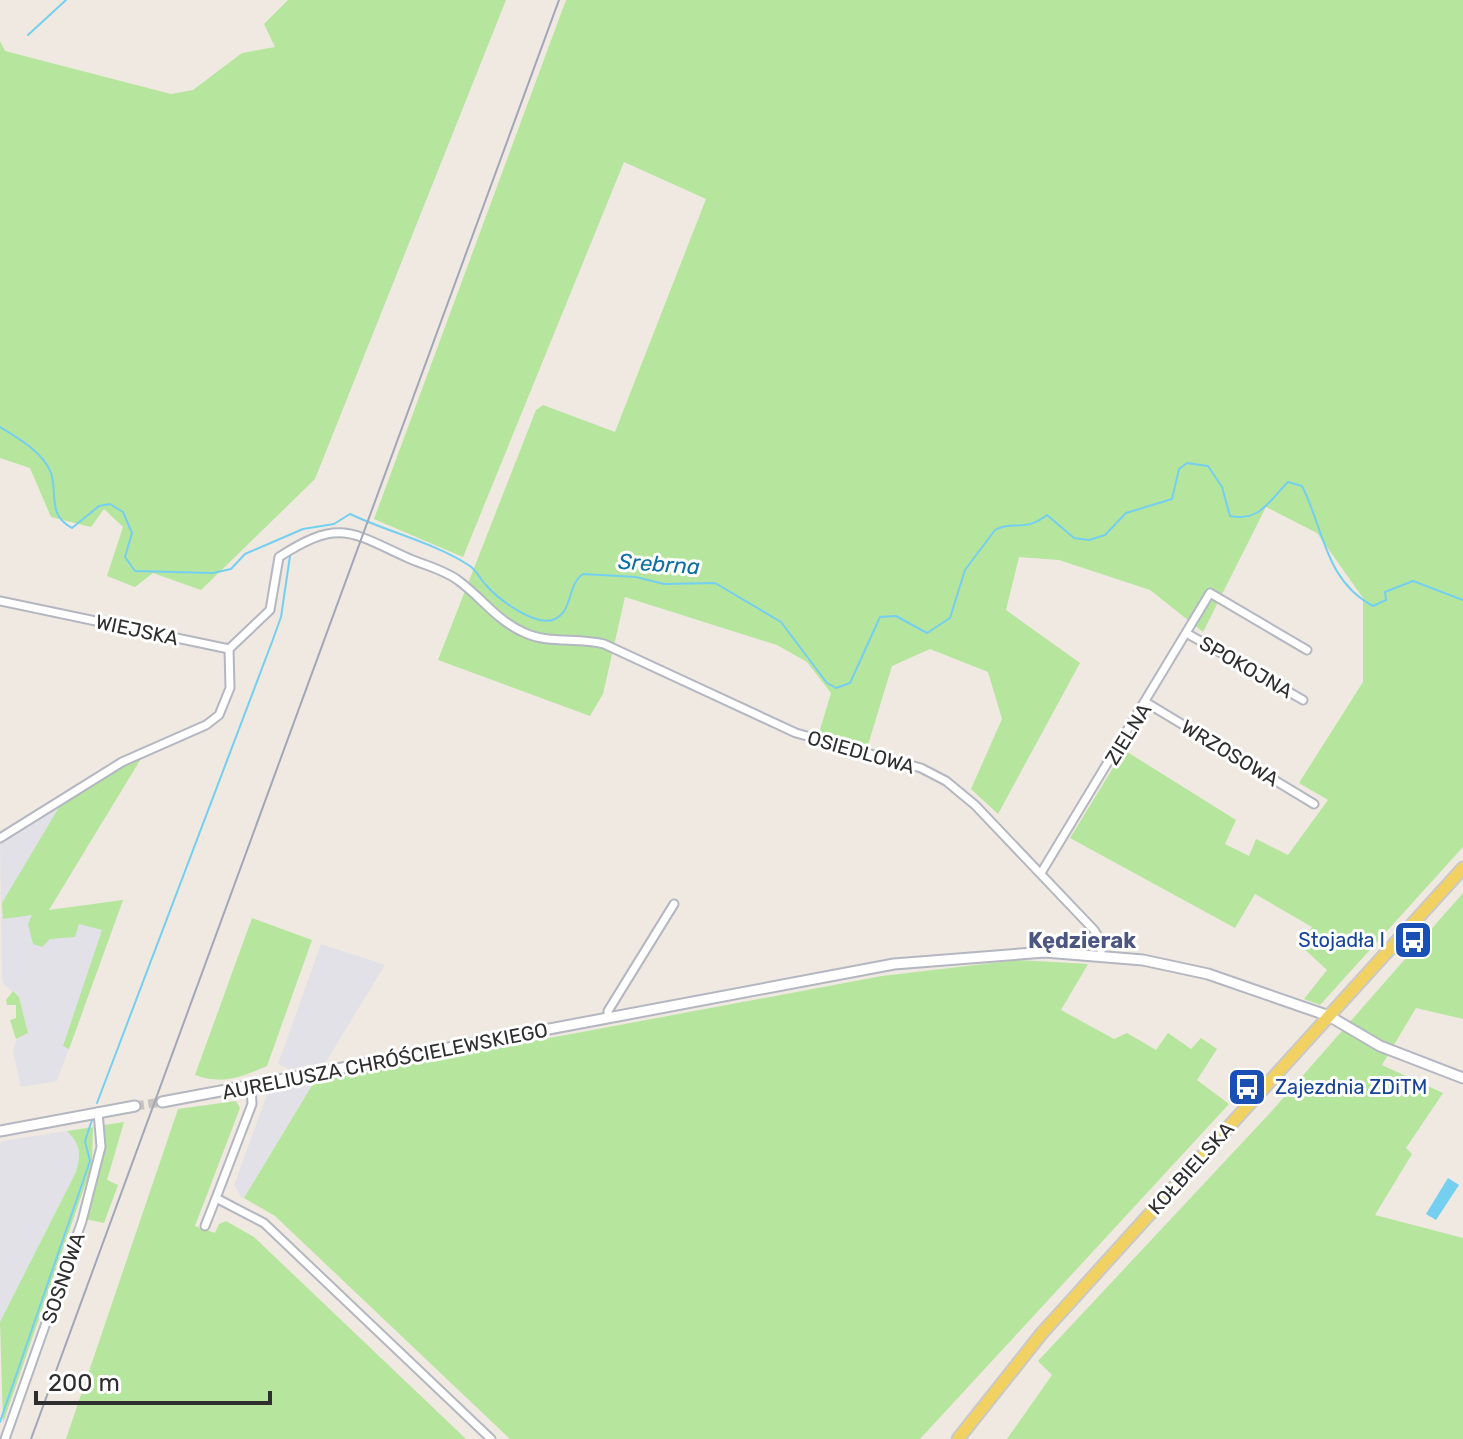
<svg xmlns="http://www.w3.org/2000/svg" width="1463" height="1439" font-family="Rubik,sans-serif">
  <rect width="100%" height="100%" fill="#efe9e1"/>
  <g fill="#e3e1e8">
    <polygon points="60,807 3,919 123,900 57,1081 21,1087 13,1051 17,1039 28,1033 19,997 3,983 2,976 0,840"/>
    <polygon points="321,944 385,965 325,1063 289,1069 278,1064"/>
    <polygon points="314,1082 244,1198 241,1197 234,1185 268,1092"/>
    <polygon points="67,1131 78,1142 81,1155 76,1172 0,1322 0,1145 2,1141"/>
  </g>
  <g fill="#b6e59e">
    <polygon points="288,0 506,0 315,479 201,590 153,573 135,587 107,576 123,527 104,509 91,527 51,517 30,468 0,458 0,41 5,51 171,94 193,90 242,53 275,47 264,24"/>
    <polygon points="566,0 1463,0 1463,847 1320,1005 1304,999 1327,970 1301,946 1312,927 1255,894 1235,928 1070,838 1124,750 1236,820 1225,844 1249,856 1256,839 1288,855 1328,800 1299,783 1363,682 1363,598 1317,533 1266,507 1203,632 1150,590 1059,560 1019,557 1006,610 1080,663 998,814 971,789 1002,719 988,672 930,649 892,666 868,745 819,733 831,693 807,662 777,645 625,597 603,694 590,716 438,660 536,410 543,405 615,432 706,199 624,162 463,557 374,519"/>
    <polygon points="145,752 49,910 123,900 69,1049 63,1046 102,930 79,924 75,937 50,939 42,947 33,944 28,924 32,915 3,919 2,903 61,804"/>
    <polygon points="1463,893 1463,1019 1416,1008 1382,1065 1443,1093 1406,1148 1412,1154 1375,1215 1463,1238 1463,1439 1007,1439 1052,1375 1038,1361 1270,1113"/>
    <path d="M252 918 312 940 267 1066C242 1077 221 1085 195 1075Z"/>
    <polygon points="1018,960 1088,964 1061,1010 1114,1039 1127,1033 1156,1050 1168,1033 1191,1049 1201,1038 1217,1049 1197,1080 1229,1104 920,1439 510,1439 275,1216 244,1198 314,1082 882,976"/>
    <polygon points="13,991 19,997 28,1033 16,1039 10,1020 16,1018 16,1005 7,1005 6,1000"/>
    <polygon points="236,1101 240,1108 195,1226 215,1233 219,1224 226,1221 254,1237 466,1439 66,1439 178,1109"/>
    <polygon points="124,1122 107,1180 118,1185 104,1223 85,1219 105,1148 104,1125"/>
    <path d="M93 1127 92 1165 3 1423 0 1322 76 1172C81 1153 81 1145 67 1131Z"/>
  </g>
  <polygon fill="#75cff0" points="1448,1178 1459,1185 1436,1220 1426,1214"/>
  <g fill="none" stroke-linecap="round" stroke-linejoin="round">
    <g stroke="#75cff0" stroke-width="2">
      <polyline points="28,35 66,0"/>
      <path d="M0 427C17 437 44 453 51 473 58 496 47 514 72 528L99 506 110 504 123 512 132 533 125 557 135 571 213 573 231 569 245 554 303 529 334 524 350 514C388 532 435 543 470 566 477 571 480 579 486 585 498 599 536 628 555 619 573 611 567 585 583 574L636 577 664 584 715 583 781 622 827 683 836 688 850 683 880 617 896 616 927 633 950 618 965 570 995 530C1012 520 1024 533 1047 515L1074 538 1089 540 1105 535 1126 513 1172 499 1179 469 1187 463 1208 466 1222 487 1230 516C1260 522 1269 501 1288 482L1302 486C1324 529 1325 581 1373 606L1386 600 1385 592 1413 581 1463 600"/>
      <polyline points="97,1103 272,642 281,617 290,556"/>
      <polyline points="0,1422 90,1161 85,1141 92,1120"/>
    </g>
    <polyline stroke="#c8c4bd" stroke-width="9" stroke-dasharray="9 4.5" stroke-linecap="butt" points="135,1106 162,1102"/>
    <defs>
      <g id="minor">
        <path d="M0 601 229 649 270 610 279 557C339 518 351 532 408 558 424 565 445 570 459 581 482 598 497 621 525 633 549 644 578 637 604 644L796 733 921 768 946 781 975 805 1094 930 1101 941V955"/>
        <polyline points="1188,634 1303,700"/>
        <polyline points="1147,703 1314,804"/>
        <polyline points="0,838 122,762 206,725 219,715 230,688 229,649"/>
        <polyline points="1041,873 1210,593 1307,650"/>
        <polyline points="608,1018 608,1011 674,904"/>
        <polyline points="251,1087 252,1104 216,1198 264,1223 491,1439"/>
        <polyline points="205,1226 216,1198"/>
        <polyline points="5,1439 82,1221 101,1147 98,1112"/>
      </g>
      <g id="tertiary">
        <polyline points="162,1102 894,964 1045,952 1143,960 1208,974 1329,1016 1380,1046 1463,1078"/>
        <polyline points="0,1131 135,1106"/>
      </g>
      <polyline id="primary" points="958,1439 1042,1333 1463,868"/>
    </defs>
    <use href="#minor" stroke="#b4b7c1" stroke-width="11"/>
    <use href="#tertiary" stroke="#b4b7c1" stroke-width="13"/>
    <use href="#primary" stroke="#c9c9c9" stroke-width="15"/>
    <use href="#minor" stroke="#fff" stroke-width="7"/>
    <use href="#tertiary" stroke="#fff" stroke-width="9"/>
    <use href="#primary" stroke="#f2d163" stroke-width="11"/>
    <polyline stroke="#a3a6b8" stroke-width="2" points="31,1439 559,0"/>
  </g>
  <defs>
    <symbol id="bus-square" viewBox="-11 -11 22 22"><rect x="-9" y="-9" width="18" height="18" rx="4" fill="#1a4fb4" stroke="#fff"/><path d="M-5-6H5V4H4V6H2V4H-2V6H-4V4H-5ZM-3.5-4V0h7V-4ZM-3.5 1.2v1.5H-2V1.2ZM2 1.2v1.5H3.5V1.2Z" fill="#fff"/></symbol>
  </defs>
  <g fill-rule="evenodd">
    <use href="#bus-square" x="1391" y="918" width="44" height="44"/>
    <use href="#bus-square" x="1225" y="1065" width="44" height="44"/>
  </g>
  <g text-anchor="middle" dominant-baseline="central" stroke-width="6" stroke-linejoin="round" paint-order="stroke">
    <g font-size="20" fill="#2e2e2e" stroke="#fff">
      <text transform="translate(137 630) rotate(12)">WIEJSKA</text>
      <text transform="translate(1246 667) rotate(30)">SPOKOJNA</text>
      <text transform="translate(1128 734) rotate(-58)">ZIELNA</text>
      <text transform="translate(861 752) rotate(16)">OSIEDLOWA</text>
      <text transform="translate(1230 753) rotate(31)">WRZOSOWA</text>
      <text transform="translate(385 1061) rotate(-11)">AURELIUSZA CHRÓŚCIELEWSKIEGO</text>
      <text transform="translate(1191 1168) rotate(-48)">KOŁBIELSKA</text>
      <text transform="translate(63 1278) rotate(-71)">SOSNOWA</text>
    </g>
    <g font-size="20" fill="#164399" stroke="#fff" text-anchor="end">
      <text x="1385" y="940">Stojadła I</text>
      <text x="1275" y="1087" text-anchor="start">Zajezdnia ZDiTM</text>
    </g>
    <g font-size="22" font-style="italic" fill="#0d6fa3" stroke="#fff">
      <text transform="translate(659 564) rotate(4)">Srebrna</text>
    </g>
    <g font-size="22" font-weight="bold" fill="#4d5680" stroke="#fff">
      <text x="1082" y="940">Kędzierak</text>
    </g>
  </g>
  <path d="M36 1391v12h234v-12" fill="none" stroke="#2e2e2e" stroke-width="4"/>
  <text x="48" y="1391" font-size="24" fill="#2e2e2e" stroke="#ffffff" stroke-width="6" paint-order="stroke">200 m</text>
</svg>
